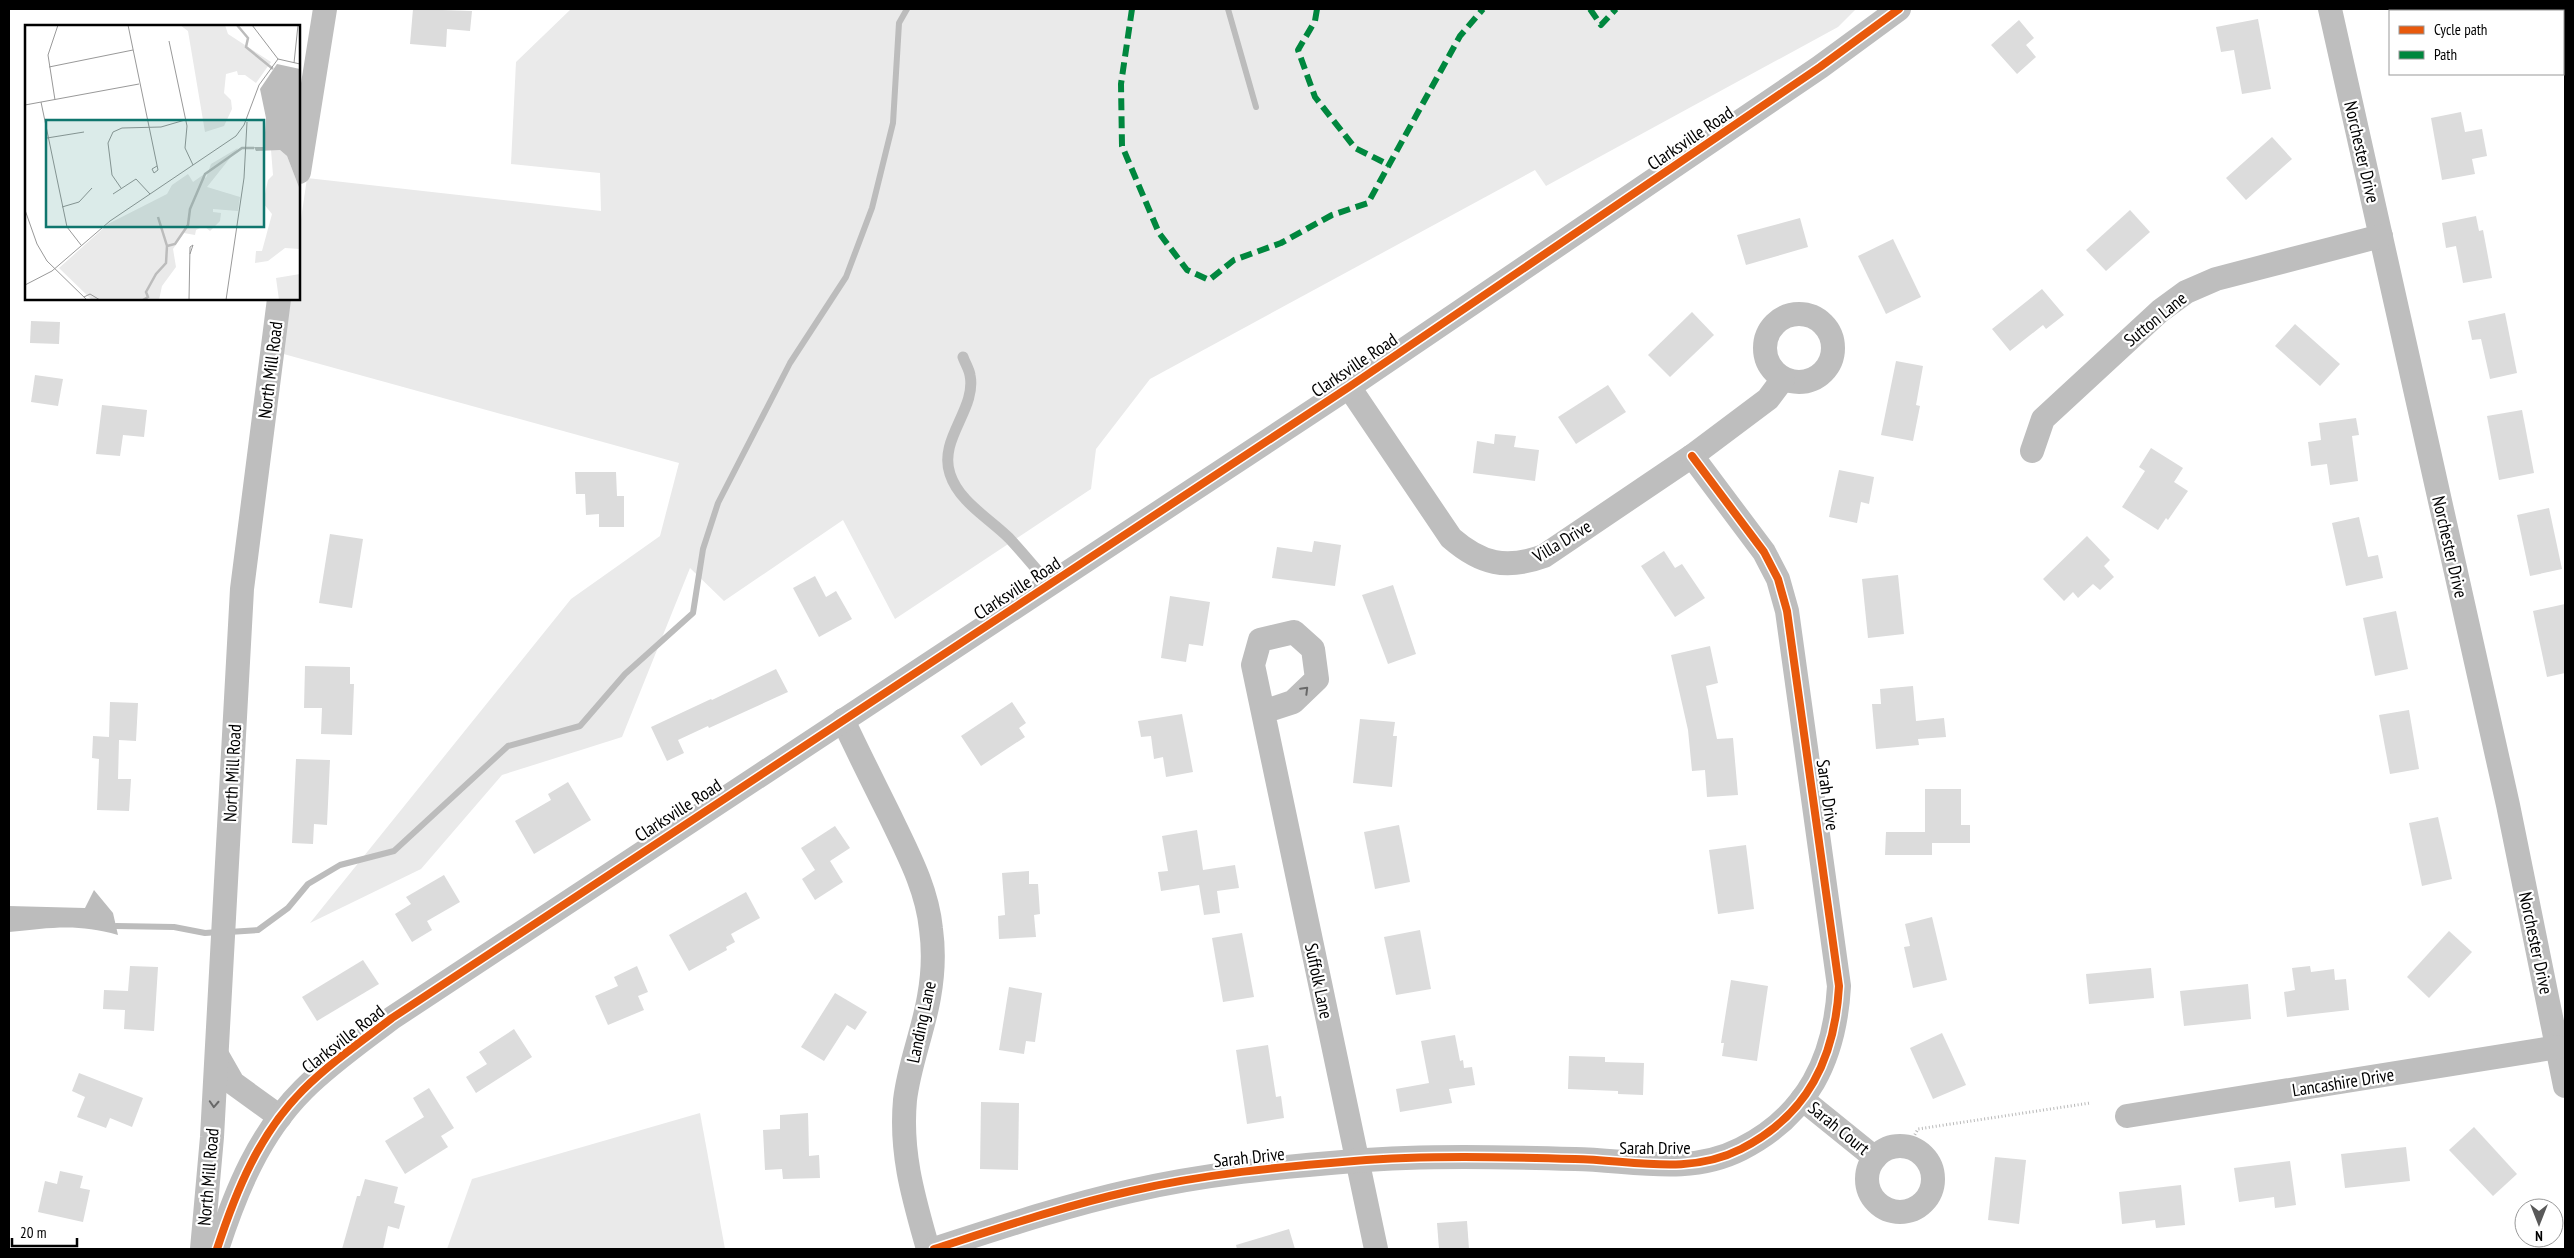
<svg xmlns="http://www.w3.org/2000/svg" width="2574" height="1258" font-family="'PT Sans Narrow',sans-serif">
  <rect width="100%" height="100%" fill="#fff"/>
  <g fill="#eaeaea">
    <polygon points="571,9 1856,9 1838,27 1546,186 1535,170 1150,379 1096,449 1091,489 895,619 843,520 724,601 690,568 622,737 502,775 421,869 310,923 571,599 660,536 679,463 280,353 288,299 299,299 299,233 307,178 601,211 600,173 511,164 516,62"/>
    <polygon points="700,1113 725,1249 447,1249 472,1179"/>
  </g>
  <path fill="#bcbcbc" d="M94 890 113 913 118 935C77 923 50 928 9 932V906L85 908Z"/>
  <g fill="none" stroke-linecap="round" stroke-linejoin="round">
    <g stroke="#bcbcbc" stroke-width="6">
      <polyline points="1228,9 1256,107"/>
      <polyline points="116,926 174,927 205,933 219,932"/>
      <polyline points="229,932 258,930 288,908 308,884 340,865 394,851 508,746 580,726 625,674 693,613 703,549 718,503 790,363 846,277 872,208 893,123 899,23 907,9"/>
    </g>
  </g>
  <g fill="#dcdcdc">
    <polygon points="413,9 472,11 470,31 447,29 446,47 410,44"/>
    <polygon points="2258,19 2271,89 2242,94 2234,50 2221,52 2216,27"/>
    <polygon points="2019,20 2034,38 2026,45 2036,57 2017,74 1991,45"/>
    <polygon points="2461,112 2465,132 2482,129 2487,156 2472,159 2475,174 2442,180 2431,118"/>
    <polygon points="2272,137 2292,159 2246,200 2226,178"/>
    <polygon points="2130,210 2150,232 2106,271 2086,250"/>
    <polygon points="2476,216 2479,231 2483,230 2492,278 2463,283 2456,246 2446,248 2442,223"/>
    <polygon points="1800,218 1808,247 1746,265 1737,235"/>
    <polygon points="1893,239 1921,297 1886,314 1858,256"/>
    <polygon points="2042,289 2064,315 2046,329 2043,325 2010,351 1992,329"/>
    <polygon points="1692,312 1714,335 1670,377 1648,355"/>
    <polygon points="2505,313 2517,373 2490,379 2481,339 2472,340 2468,321"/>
    <polygon points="31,321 60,322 59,344 30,343"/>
    <polygon points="2295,324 2340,364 2320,386 2275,346"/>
    <polygon points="1896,361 1923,366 1916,405 1920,406 1913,441 1881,435"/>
    <polygon points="35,375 63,379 58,406 31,402"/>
    <polygon points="1608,385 1626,412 1576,444 1558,417"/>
    <polygon points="102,405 147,410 144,437 123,435 120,456 96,454"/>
    <polygon points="2522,410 2534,473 2499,480 2487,416"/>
    <polygon points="2356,418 2359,435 2352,436 2358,481 2330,485 2327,464 2311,466 2308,442 2321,440 2319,423"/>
    <polygon points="1495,434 1516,436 1514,447 1539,450 1535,481 1473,473 1477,441 1494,444"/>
    <polygon points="2151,448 2183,468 2174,482 2188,491 2168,520 2166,518 2158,530 2122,507 2145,471 2139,467"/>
    <polygon points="1839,470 1874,477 1869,504 1861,502 1857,523 1829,517"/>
    <polygon points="575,472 616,472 617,496 624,496 624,527 599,527 599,514 586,515 585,494 576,494"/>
    <polygon points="2549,508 2562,569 2530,576 2517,515"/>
    <polygon points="2359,517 2368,557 2378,555 2383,578 2346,586 2332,523"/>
    <polygon points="330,534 363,539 352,608 319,603"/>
    <polygon points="2087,536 2110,560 2104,566 2114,577 2100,590 2093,584 2078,598 2073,592 2064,601 2043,579"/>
    <polygon points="1314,541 1341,545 1335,586 1272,578 1277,547 1312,552"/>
    <polygon points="1664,551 1675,568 1682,564 1705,598 1675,617 1641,566"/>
    <polygon points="1898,575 1904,634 1868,638 1862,579"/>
    <polygon points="815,576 826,597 836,591 852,619 819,637 793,588"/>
    <polygon points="1393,585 1416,654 1388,664 1362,595"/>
    <polygon points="1170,596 1210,602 1203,646 1189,644 1186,662 1161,658"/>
    <polygon points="2565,604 2565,673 2547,677 2533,611"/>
    <polygon points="2396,611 2408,669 2375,676 2363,618"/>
    <polygon points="1710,646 1718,683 1706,686 1717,739 1733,738 1738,795 1707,797 1705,770 1692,771 1688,730 1671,655"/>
    <polygon points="305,666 350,667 350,684 354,684 352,735 321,734 322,708 304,708"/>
    <polygon points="776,669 788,692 709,728 708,726 678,740 684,753 667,761 651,727 711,699 712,700"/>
    <polygon points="1913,686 1916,721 1944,718 1946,737 1918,739 1919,745 1876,749 1872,704 1881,704 1880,689"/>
    <polygon points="110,702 138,703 136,741 119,740 118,779 131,779 129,811 97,810 99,759 92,758 93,736 109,737"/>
    <polygon points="1012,702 1026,723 1019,728 1025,737 981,766 961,736"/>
    <polygon points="2409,710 2419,769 2390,774 2379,715"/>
    <polygon points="1182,714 1193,772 1166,777 1163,757 1154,759 1151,736 1141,737 1138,721"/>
    <polygon points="1360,719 1395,722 1393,736 1397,736 1392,787 1353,783"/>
    <polygon points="296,759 330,760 327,825 314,824 313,844 292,843"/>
    <polygon points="568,782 591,820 534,854 515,821 551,800 548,794"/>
    <polygon points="1925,789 1961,789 1961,825 1970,825 1970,843 1932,843 1932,855 1885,855 1886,832 1925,832"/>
    <polygon points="2438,817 2452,879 2422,886 2409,823"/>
    <polygon points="1399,825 1410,882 1375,889 1364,832"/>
    <polygon points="835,826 850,848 830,861 843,882 815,900 802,879 815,870 801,848"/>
    <polygon points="1197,830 1203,870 1235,865 1239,888 1217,891 1220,913 1204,915 1199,885 1161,891 1158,872 1168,871 1162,836"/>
    <polygon points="1746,845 1754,909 1718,914 1709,850"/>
    <polygon points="1029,871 1029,884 1038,884 1040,914 1034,915 1036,937 999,939 998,916 1005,915 1002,873"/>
    <polygon points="444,875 460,902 427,921 432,930 412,942 395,914 411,904 406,897"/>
    <polygon points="746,892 760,918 731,934 735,942 726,947 727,950 689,971 669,935"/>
    <polygon points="1932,917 1947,980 1913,988 1904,947 1910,946 1905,924"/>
    <polygon points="1420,930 1431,989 1396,995 1384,937"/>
    <polygon points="2449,931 2472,952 2429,998 2407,977"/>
    <polygon points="1242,933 1254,997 1223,1002 1212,938"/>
    <polygon points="363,960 379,984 317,1021 302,997"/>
    <polygon points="130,966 158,967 154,1031 124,1029 125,1010 103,1009 104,990 128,991"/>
    <polygon points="637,966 648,992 638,996 644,1010 608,1025 595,996 618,986 614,977"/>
    <polygon points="2310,966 2311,972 2334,969 2335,980 2346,979 2349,1010 2287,1017 2284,992 2295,990 2292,968"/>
    <polygon points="2151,968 2154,998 2089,1004 2086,974"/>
    <polygon points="1731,980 1768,986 1757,1061 1722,1056 1724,1043 1721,1043"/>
    <polygon points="2248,984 2251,1019 2184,1026 2180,991"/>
    <polygon points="1009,987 1042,993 1035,1042 1026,1041 1024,1054 999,1050"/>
    <polygon points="835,993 867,1012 855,1030 847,1025 824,1061 801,1047"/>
    <polygon points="514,1029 532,1057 476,1093 466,1077 487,1064 479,1052"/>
    <polygon points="1942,1033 1966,1085 1933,1099 1910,1048"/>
    <polygon points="1455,1035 1460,1061 1463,1060 1464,1068 1472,1067 1475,1085 1449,1089 1452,1103 1400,1112 1396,1089 1429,1083 1421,1041"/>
    <polygon points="1268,1045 1276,1097 1281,1096 1284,1118 1247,1124 1236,1050"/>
    <polygon points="1569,1056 1605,1057 1605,1062 1644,1063 1643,1095 1618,1094 1618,1091 1568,1089"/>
    <polygon points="79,1073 143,1098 132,1127 110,1118 106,1128 77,1117 85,1097 72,1091"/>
    <polygon points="429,1088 454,1128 441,1136 448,1147 405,1174 385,1141 424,1117 413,1098"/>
    <polygon points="981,1102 1019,1103 1018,1170 980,1169"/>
    <polygon points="808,1113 809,1156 819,1155 820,1178 783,1179 782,1169 765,1170 763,1130 780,1129 780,1115"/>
    <polygon points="2474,1127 2517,1174 2493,1196 2449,1150"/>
    <polygon points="2406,1147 2410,1181 2345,1188 2341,1154"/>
    <polygon points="1995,1157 2026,1160 2019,1224 1988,1220"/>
    <polygon points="2290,1161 2296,1205 2275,1208 2274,1197 2239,1202 2234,1168"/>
    <polygon points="60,1171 83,1176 80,1188 90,1190 83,1222 38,1212 45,1181 57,1184"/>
    <polygon points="365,1179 398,1187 394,1203 405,1206 399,1229 388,1226 383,1249 342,1249 357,1196 360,1196"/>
    <polygon points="2181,1185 2185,1225 2156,1228 2155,1220 2122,1224 2119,1192"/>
    <polygon points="1467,1221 1469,1249 1439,1249 1437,1223"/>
    <polygon points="1289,1229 1295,1249 1237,1249 1236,1245"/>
  </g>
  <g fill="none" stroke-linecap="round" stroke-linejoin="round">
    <polyline stroke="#b8b8b8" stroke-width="3" stroke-dasharray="1 2.5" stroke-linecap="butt" points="1908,1147 1918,1129 2090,1103"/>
    <path stroke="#bebebe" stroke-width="11" d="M963 357C965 363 969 369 970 375 977 409 938 439 950 474 959 502 989 518 1009 538 1023 553 1036 569 1049 584"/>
    <g stroke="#bebebe" stroke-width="24">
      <polyline points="2330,9 2508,805 2565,1086"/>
      <polyline points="299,172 325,9"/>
      <circle cx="1799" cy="348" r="34"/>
      <path d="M1349 387 1451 538C1481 564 1506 570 1544 556L1692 456 1768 399 1783 379"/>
      <polyline points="2032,451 2043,419 2160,311 2186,292 2216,279 2381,236"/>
      <polyline points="1263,712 1293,702 1317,679 1313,649 1294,632 1260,640 1253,665 1376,1249"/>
      <path d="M843 720C858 752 874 784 890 816 907 852 927 888 931 929 934 951 933 975 929 997 923 1032 909 1065 905 1100 900 1154 914 1199 928 1249"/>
      <polyline points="217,1055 233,1083 280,1117"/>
      <polyline points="1802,1099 1875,1158"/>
      <polyline points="2127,1116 2558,1047"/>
      <circle cx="1900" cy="1179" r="33"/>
      <polyline points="202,1249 212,1137 242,589 279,299"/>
      <path d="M217 1249C236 1191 259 1134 303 1090 330 1063 362 1041 392 1018L1349 387 1820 67 1899 9"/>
      <path d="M934 1249C999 1228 1064 1206 1131 1191 1204 1174 1279 1167 1354 1161 1426 1155 1503 1157 1575 1159 1632 1160 1688 1176 1741 1149 1808 1115 1835 1058 1839 986L1787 611 1778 579 1764 552 1692 456"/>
    </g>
    <g stroke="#00873e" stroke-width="6" stroke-dasharray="12 6" stroke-linecap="butt">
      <polyline points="1132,9 1121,84 1122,146 1159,233 1187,270 1209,280 1234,260 1281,243 1332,215 1368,203 1460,36 1483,9"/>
      <polyline points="1317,9 1315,21 1298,50 1315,97 1355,148 1389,165"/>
      <polyline points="1590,9 1601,25 1616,9"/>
    </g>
    <defs>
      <g id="cycleway">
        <path d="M217 1249C236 1191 259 1134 303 1090 330 1063 362 1041 392 1018L1349 387 1820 67 1899 9"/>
        <path d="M934 1249C999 1228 1064 1206 1131 1191 1204 1174 1279 1167 1354 1161 1426 1155 1503 1157 1575 1159 1632 1160 1688 1176 1741 1149 1808 1115 1835 1058 1839 986L1787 611 1778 579 1764 552 1692 456"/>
      </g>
    </defs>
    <use href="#cycleway" stroke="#fff" stroke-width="11"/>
    <use href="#cycleway" stroke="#e8590c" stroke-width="8"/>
  </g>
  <defs><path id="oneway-chevron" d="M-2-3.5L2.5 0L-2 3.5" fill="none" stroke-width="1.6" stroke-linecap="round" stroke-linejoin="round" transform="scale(1.25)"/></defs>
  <g stroke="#686868">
    <use href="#oneway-chevron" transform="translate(1305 690) rotate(-45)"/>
    <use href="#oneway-chevron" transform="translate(214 1104) rotate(93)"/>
  </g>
  <g text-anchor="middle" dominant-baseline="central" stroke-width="4.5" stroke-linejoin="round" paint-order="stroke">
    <g font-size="18" fill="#000" stroke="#fff">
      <text transform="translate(1690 138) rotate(-34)">Clarksville Road</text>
      <text transform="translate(2362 152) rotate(77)">Norchester Drive</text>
      <text transform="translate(2155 319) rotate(-39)">Sutton Lane</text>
      <text transform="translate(1354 365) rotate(-34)">Clarksville Road</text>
      <text transform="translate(270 370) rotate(-83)">North Mill Road</text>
      <text transform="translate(1562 541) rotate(-31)">Villa Drive</text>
      <text transform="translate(2450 547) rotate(77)">Norchester Drive</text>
      <text transform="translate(1017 588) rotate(-33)">Clarksville Road</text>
      <text transform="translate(232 773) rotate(-87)">North Mill Road</text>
      <text transform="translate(1828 795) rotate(82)">Sarah Drive</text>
      <text transform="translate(678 810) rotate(-33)">Clarksville Road</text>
      <text transform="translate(2536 943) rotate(78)">Norchester Drive</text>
      <text transform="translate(1319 981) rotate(78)">Suffolk Lane</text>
      <text transform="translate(921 1022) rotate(-78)">Landing Lane</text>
      <text transform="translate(343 1039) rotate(-38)">Clarksville Road</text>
      <text transform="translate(2343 1082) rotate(-9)">Lancashire Drive</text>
      <text transform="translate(1839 1128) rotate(39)">Sarah Court</text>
      <text x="1655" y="1147">Sarah Drive</text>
      <text transform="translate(1249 1157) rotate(-6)">Sarah Drive</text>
      <text transform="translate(208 1177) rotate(-85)">North Mill Road</text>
    </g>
  </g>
  <g transform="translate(25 25)">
    <rect width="275" height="275" fill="#fff"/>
    <path d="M155 0H200L203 9 246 37 231 58 220 50H213L212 46 201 49 199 68 206 75 207 84 199 101 180 107 163 6ZM213 123 182 162 215 172 213 186 188 184V187L196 188 195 196 185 206 179 201 171 205 170 210 159 208 148 224 151 242 137 261 134 275H67L34 243 83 199 142 169 147 160 163 149 168 157 178 150 181 153 186 139ZM246 125H255L262 131 275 165V224L260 223 243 236 230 238 231 226H237L247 189 238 178 243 155 248 150ZM275 249V275H254L251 253Z" fill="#eaeaea"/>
    <path d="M252 39 275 44V165L262 131 255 125 231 126 229 122H239L241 93 235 64Z" fill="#bcbcbc"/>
    <path fill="none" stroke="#bcbcbc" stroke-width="2.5" d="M212 0 223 13 221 22 248 44M142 221 150 219 163 200 165 184 180 149 217 123H229M118 275 123 272 121 267 131 249 141 238 142 221 133 192"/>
    <path fill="none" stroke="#999" stroke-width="1" d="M103 0 133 145 129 148 127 144 132 141M227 0 253 34 275 39M144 16 162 101 160 123 168 140M269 38 273 0M24 42 108 25M30 75 23 30 33 0M16 77 42 202 56 220M0 80 114 59M22 113 59 107M96 163 87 150 83 118 88 107 97 103 136 102 160 95M88 169 111 154 125 169M37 182 54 177 67 163M0 185 12 219 22 236 62 275M0 260 27 246 85 196 211 111 219 100 234 60 253 34M59 272 65 269 75 275M164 275 165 222 168 220 165 229M201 275 219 153 222 97"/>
    <path fill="#0f766e" fill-opacity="0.15" stroke="#0f766e" stroke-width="2.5" d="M21 95H239V202H21Z"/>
    <rect width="275" height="275" fill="none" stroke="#000" stroke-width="2.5"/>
  </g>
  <rect width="2574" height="1258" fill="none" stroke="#000000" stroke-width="20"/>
  <rect x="2389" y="10" width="175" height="65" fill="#ffffff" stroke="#999999"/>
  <rect x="2399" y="26" width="25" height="8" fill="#e8590c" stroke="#999999"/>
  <text x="2434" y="35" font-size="15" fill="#000000">Cycle path</text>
  <rect x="2399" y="51" width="25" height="8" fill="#00873e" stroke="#999999"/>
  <text x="2434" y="60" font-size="15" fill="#000000">Path</text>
  <g transform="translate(2539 1223) rotate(180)"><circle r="24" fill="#ffffff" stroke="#999999"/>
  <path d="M0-4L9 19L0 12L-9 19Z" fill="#595959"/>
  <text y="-8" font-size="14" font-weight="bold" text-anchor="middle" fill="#000000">N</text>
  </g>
  <path d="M12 1238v8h65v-8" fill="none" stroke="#000000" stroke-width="2.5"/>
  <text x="20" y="1238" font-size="15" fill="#000000" stroke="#ffffff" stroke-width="4" paint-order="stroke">20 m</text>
</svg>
